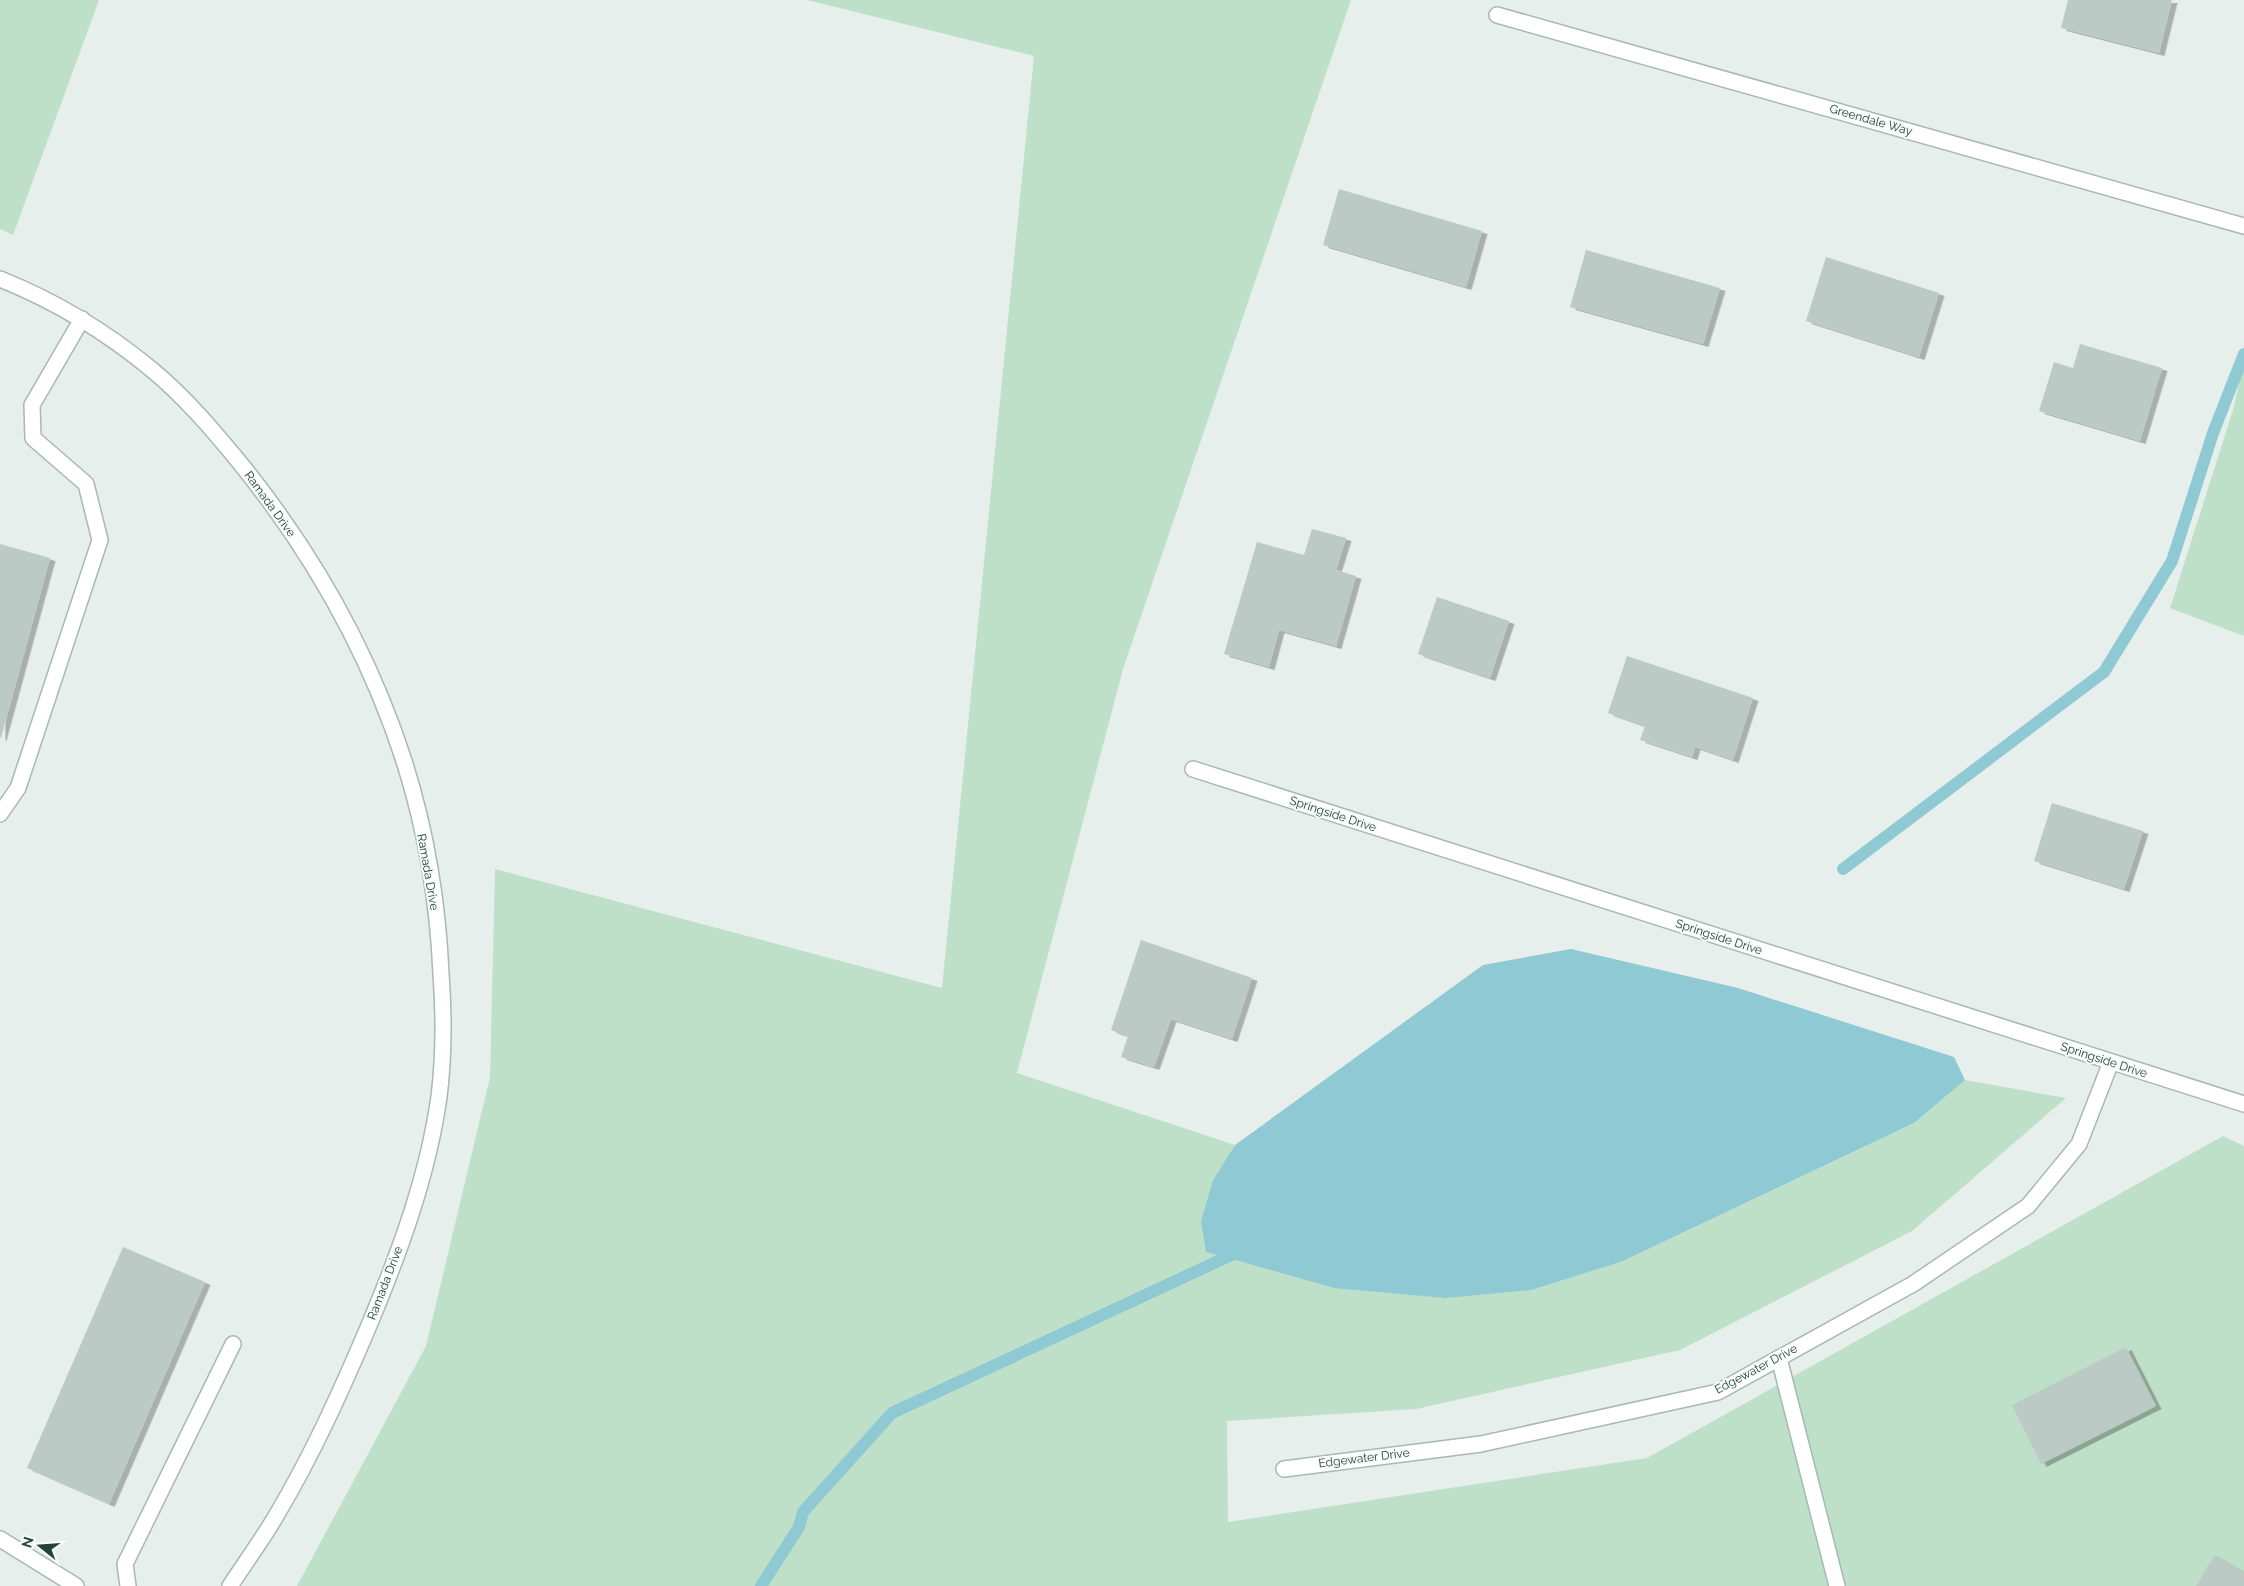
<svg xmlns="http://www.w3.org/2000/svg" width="2244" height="1586" font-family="Raleway,sans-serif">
  <defs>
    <filter id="shadow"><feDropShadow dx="5.5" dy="3" stdDeviation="0" flood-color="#0004"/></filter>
  </defs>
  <rect width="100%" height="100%" fill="#e6efeb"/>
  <g fill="#bfe0c8">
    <polygon points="0,0 99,0 13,235 0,229"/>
    <polygon points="807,0 1351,0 1123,669 1017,1073 1235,1145 1213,1180 1206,1252 1334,1288 1623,1261 1914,1123 1965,1080 2066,1098 1912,1231 1680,1350 1416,1409 1227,1421 1228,1522 1647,1458 2223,1136 2244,1146 2244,1586 297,1586 426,1346 490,1077 495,869 942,988 1034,56"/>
    <polygon points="2244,361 2244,636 2170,608 2233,410"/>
  </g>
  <polygon fill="#8ec9d4" points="1571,949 1738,988 1954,1057 1965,1080 1914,1123 1623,1261 1531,1290 1445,1298 1334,1288 1206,1252 1201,1221 1213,1180 1235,1145 1483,965"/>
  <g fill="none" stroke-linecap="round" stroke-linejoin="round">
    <g stroke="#8ec9d4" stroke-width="12">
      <polyline points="1843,869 2104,672 2172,561 2213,433 2244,354"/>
      <polyline points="761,1586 799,1527 803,1512 892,1413 1242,1250"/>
    </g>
  </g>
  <g fill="#bbcac4" filter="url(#shadow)">
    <polygon points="2068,0 2172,0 2159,53 2061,28"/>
    <polygon points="1339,189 1482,231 1466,287 1323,245"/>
    <polygon points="1586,250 1720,288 1703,344 1570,307"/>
    <polygon points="1826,257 1939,293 1919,357 1806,321"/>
    <polygon points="2080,344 2162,368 2140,441 2039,411 2054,362 2073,368"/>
    <polygon points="1312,529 1346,538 1336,570 1356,576 1336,646 1279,630 1269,667 1224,654 1257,542 1304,555"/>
    <polygon points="0,544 50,558 1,738 0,738"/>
    <polygon points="1437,597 1509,621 1490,678 1418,654"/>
    <polygon points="1627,656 1753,698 1733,760 1695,747 1692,757 1640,740 1645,726 1608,713"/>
    <polygon points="2052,803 2143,831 2124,889 2034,861"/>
    <polygon points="1141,940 1252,978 1232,1039 1171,1019 1154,1067 1121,1057 1128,1036 1111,1030"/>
    <polygon points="123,1247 205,1282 109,1504 27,1468"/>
    <polygon points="2126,1347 2156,1406 2041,1464 2012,1405"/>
    <polygon points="2215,1555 2244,1572 2244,1586 2196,1586"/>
  </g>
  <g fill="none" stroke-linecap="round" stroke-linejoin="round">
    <defs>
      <g id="lane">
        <polyline points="0,814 18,788 100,540 86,484 33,438 32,405 82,319"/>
        <polyline points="1779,1358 1837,1586"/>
        <polyline points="0,1539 76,1586"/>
        <polyline points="128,1586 125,1564 233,1344"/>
      </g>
      <g id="street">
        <polyline points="1497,15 2244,226"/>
        <path d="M0 279C55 301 105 331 151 369 184 396 213 430 240 463 312 552 370 654 405 764 426 831 438 904 441 974 444 1015 444 1056 439 1097 428 1175 400 1251 370 1323 342 1389 313 1454 276 1516 262 1540 245 1563 230 1586"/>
        <polyline points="1193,769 2244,1104"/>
        <polyline points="1284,1469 1481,1444 1718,1392 1913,1284 2028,1206 2079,1144 2111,1062"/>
      </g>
    </defs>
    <use href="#lane" stroke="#a8b8b2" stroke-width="18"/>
    <use href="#street" stroke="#a8b8b2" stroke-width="18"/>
    <use href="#lane" stroke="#fff" stroke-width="15"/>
    <use href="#street" stroke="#fff" stroke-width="15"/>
  </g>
  <g text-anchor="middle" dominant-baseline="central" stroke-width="4" stroke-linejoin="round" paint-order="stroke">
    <g font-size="12" fill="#24423a" stroke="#f7fbf9">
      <text transform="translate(1871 120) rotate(16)">Greendale Way</text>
      <text transform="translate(270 504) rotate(54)">Ramada Drive</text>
      <text transform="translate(1333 814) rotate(18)">Springside Drive</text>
      <text transform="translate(428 872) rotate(80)">Ramada Drive</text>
      <text transform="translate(1719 937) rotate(18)">Springside Drive</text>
      <text transform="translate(2104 1060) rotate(18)">Springside Drive</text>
      <text transform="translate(385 1283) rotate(-69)">Ramada Drive</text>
      <text transform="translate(1756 1369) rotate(-28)">Edgewater Drive</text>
      <text transform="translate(1364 1458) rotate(-7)">Edgewater Drive</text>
    </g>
  </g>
  <g transform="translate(40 1546) rotate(287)" stroke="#f7fbf9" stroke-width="4" paint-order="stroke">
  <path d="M0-4L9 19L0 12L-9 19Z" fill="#24423a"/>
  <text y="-8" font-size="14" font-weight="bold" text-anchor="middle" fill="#24423a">N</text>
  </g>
</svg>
